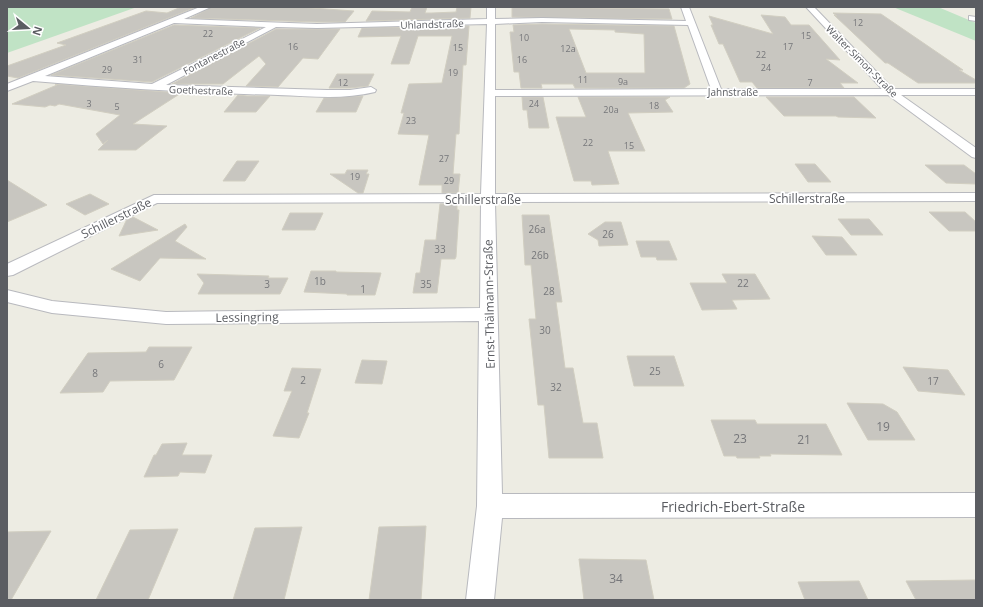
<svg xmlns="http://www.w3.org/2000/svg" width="983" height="607" font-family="'Open Sans',sans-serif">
  <rect width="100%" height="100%" fill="#edece3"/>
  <g fill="#c0e3c5">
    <polygon points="7,7 137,7 7,53"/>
    <polygon points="893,7 938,7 976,23 976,41"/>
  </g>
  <g fill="#c8c6c0" stroke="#d1cec1" fill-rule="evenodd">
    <polygon points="181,7 196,7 18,78 7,76 7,66 66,45 57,43 146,11 167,13"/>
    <polygon points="212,7 298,7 354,11 345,22 317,22 191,18"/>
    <polygon points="412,7 427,7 425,13 432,13 456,12 457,7 471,7 470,18 366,21 372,11 410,12"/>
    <polygon points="512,7 669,9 672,19 512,17"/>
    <polygon points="833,13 881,14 963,70 959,70 976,80 976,83 918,83 888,63 885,63 834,15 837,16"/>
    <polygon points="761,15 785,17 791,25 809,25 840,60 826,59 858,83 840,83 844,88 757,88 752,82 740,82 723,44 719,44 711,25 713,25 709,16 773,34"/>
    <path d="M542 24 674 26 690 84 684 88H575L573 84H541L542 88H521L519 72H514L510 32H514L513 25ZM569 29 615 30V32L644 34 645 73H586Z"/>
    <polygon points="174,25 260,28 152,82 51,75"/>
    <polygon points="469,26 466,65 463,65 459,134 456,134 453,174 460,174 458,193 442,193 442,185 419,185 429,135 398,134 404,113 401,113 409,84 442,83 452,36 418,36 409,64 391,64 401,36 358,37 362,28"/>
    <polygon points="276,29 340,29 318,59 303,58 278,87 246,86 266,64 259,56 223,84 172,84"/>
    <polygon points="337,74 374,74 368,86 350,88 329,88"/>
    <polygon points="55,84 124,89 181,93 133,124 167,126 136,150 98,150 108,140 103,144 96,134 120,115 59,104 55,106 50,105 45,107 12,104 57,85"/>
    <polygon points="238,95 247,96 270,96 256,112 224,112"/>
    <polygon points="363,96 356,112 316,112 324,98"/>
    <polygon points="522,97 543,97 549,128 529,128 527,110 523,110"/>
    <polygon points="578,97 670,97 665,100 673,112 628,113 645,151 608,151 619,184 592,185 591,181 574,181 556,117 586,117"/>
    <polygon points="766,97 854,97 876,118 838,117 836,116 784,116"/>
    <polygon points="237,161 259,161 245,181 223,181"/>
    <polygon points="795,164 815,164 831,182 808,182"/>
    <polygon points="925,165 964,165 976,174 976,184 946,183"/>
    <polygon points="347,170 368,170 366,174 369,174 363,193 358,193 330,174 345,174"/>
    <polygon points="7,180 47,205 7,222"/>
    <polygon points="90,194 109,204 85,215 66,204"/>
    <polygon points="440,204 457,204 457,210 459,210 456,257 455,259 441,259 437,293 413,293 416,273 420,273 425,240 436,240"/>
    <polygon points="929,212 965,212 976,222 976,231 949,231"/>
    <polygon points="290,213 323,213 315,230 282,230"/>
    <polygon points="522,215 549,215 562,302 556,302 565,368 573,368 583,423 597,423 603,458 549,458 544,405 538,405 529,319 536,319 531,265 525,265"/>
    <polygon points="133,217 158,230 119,236 127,219"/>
    <polygon points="838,219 869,219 883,235 851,235"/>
    <polygon points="605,222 621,222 628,245 599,246 598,240 588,234"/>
    <polygon points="185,224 187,227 175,241 206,259 160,258 140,281 111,269"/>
    <polygon points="812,236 842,237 857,255 826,255"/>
    <polygon points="636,241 669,241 677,260 657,260 656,257 641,257"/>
    <polygon points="311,271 336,271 336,272 381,273 375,295 347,295 347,294 304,292"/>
    <polygon points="197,274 269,276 268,278 288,278 280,294 198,294 204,283"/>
    <polygon points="722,274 755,274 770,299 732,300 737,309 702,310 690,283 727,283"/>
    <polygon points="149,347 192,347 174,380 110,381 103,392 60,393 88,353 146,352"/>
    <polygon points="627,356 674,356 684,386 634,386"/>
    <polygon points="362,360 387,361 382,384 355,383"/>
    <polygon points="903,367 948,370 965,395 918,391"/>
    <polygon points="292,368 321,369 307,413 309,413 299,438 273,436 292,391 284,391"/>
    <polygon points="847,403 883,404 897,412 915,440 868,440"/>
    <polygon points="711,420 755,420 757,424 826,424 842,455 770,454 771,456 759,456 760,458 737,458 736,456 724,456"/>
    <polygon points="187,443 182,455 212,455 205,473 180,472 178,476 144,477 154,455 156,455 162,444"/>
    <polygon points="426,526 421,600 369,600 379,527"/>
    <polygon points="302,527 284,600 233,600 255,528"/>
    <polygon points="178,529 148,600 96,600 130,530"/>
    <polygon points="51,531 11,600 7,600 7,532"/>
    <polygon points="579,559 646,560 654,600 584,600"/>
    <polygon points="976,580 976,600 916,600 906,581"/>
    <polygon points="859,581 868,600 805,600 798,582"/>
  </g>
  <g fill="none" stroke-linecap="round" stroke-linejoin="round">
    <defs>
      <g id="minor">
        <path d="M200 7H211L184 19 317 24 487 19V7H495V19L542 18 686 21 681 7H689L721 89H882L806 7H814L893 89H976V95H901L976 148V158L972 157 888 95 495 96V194L976 193V201L495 202 502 494 976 493V517L502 518 494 600H466L477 506 479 321 166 324 52 313 7 302V290L52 301 166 312 480 308 481 202 157 203 13 275 7 276V264L154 195 481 194 487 24 317 28 276 27 166 85 327 90H350L371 87 376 90 375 92C343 100 310 96 278 95 196 93 114 88 33 81L7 91V84ZM542 22 688 25 711 89 495 90V24ZM174 23 266 27 152 84 45 76Z"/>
        <polygon points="969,16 976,17 976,21 969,20"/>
      </g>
    </defs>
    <use href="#minor" stroke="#b8b9be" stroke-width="2"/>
    <use href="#minor" fill="#fff" fill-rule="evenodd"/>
  </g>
  <g text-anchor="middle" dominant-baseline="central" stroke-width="3.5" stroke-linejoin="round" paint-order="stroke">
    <g font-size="9" fill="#76777a">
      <text x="858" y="22">12</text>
      <text x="208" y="33">22</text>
      <text x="806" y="35">15</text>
      <text x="524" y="37">10</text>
      <text x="293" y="46">16</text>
      <text x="788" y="46">17</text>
      <text x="458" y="47">15</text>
      <text x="568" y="48">12a</text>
      <text x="761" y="54">22</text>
      <text x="138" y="59">31</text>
      <text x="522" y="59">16</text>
      <text x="766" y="67">24</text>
      <text x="107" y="69">29</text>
      <text x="453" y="72">19</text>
      <text x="583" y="79">11</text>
      <text x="623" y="81">9a</text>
      <text x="343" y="82">12</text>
      <text x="810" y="82">7</text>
      <text x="89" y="103">3</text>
      <text x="534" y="103">24</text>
      <text x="654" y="105">18</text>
      <text x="117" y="106">5</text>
      <text x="611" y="109">20a</text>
      <text x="411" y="120">23</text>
      <text x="588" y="142">22</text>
      <text x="629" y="145">15</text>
      <text x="444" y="158">27</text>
      <text x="355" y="176">19</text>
      <text x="449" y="180">29</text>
    </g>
    <g font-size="10" fill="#5b5d62" stroke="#fff">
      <text transform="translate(432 24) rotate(-2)">Uhlandstraße</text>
      <text transform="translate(214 56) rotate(-27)">Fontanestraße</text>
      <text transform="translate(862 61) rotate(45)">Walter-Simon-Straße</text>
      <text transform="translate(201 90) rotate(2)">Goethestraße</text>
      <text x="733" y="92">Jahnstraße</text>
    </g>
    <g font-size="10" fill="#76777a">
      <text x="537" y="229">26a</text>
      <text x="608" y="234">26</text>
      <text x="440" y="249">33</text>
      <text x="540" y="255">26b</text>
      <text x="320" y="281">1b</text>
      <text x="743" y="283">22</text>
      <text x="267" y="284">3</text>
      <text x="426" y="284">35</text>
      <text x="363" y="289">1</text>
      <text x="549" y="291">28</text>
      <text x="545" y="330">30</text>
      <text x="161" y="364">6</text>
      <text x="655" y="371">25</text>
      <text x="95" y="373">8</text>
      <text x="303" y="380">2</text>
      <text x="933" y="381">17</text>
      <text x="556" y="387">32</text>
    </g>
    <g font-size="12" fill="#5b5d62" stroke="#fff">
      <text x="807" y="198">Schillerstraße</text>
      <text x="483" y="199">Schillerstraße</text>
      <text transform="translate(116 218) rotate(-26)">Schillerstraße</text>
      <text transform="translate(489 304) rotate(-91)">Ernst-Thälmann-Straße</text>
      <text transform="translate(247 317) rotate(-1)">Lessingring</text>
    </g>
    <g font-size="12" fill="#76777a">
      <text x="883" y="426">19</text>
      <text x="740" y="438">23</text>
      <text x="804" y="439">21</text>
      <text x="616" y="578">34</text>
    </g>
    <g font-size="14" fill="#5b5d62" stroke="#fff">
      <text x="733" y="506">Friedrich-Ebert-Straße</text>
    </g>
  </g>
  <rect width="983" height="607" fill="none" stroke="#5b5d62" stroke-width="16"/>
  <g transform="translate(28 28) rotate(108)" stroke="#ffffff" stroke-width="3" paint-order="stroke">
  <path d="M0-3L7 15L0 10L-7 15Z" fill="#5b5d62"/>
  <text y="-6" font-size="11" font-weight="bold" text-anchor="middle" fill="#5b5d62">N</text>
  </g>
</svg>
